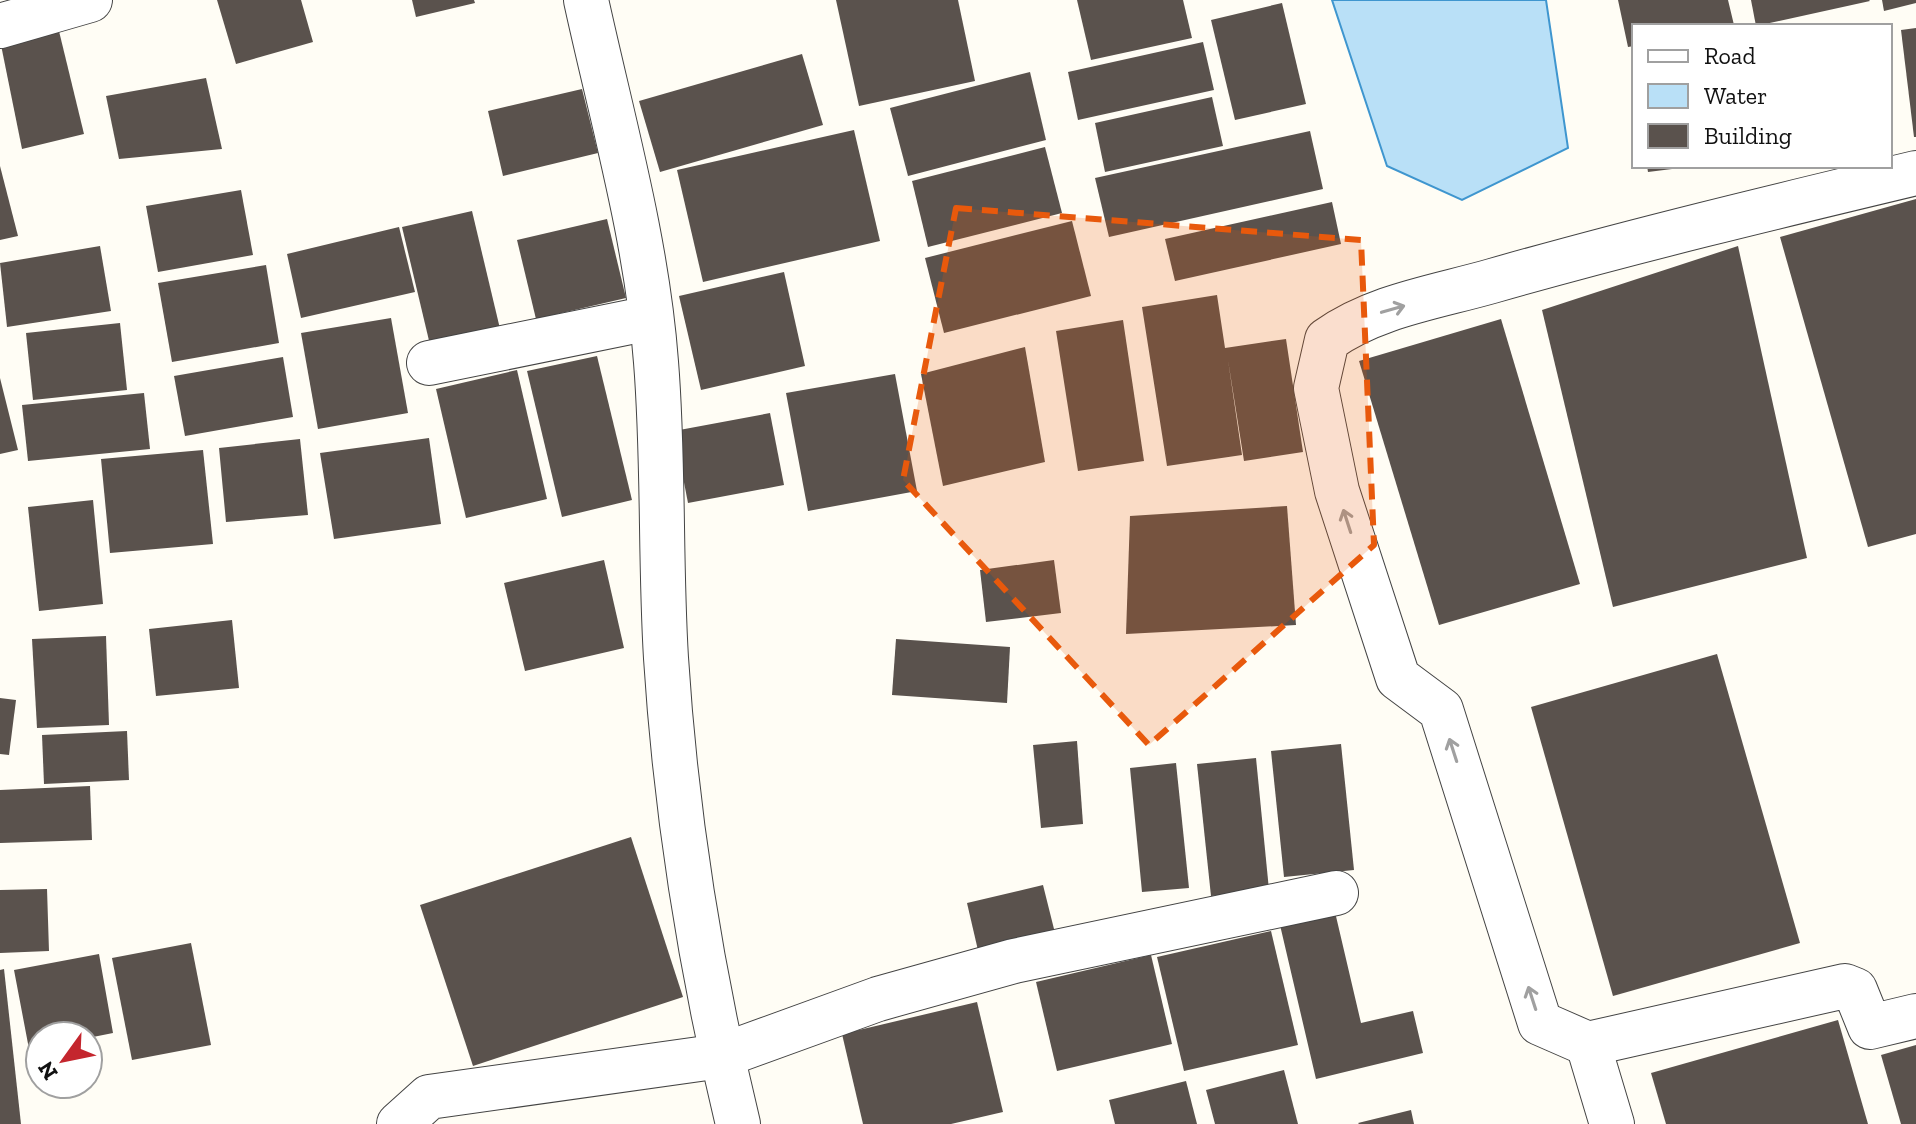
<svg xmlns="http://www.w3.org/2000/svg" width="1916" height="1124" font-family="'Zilla Slab',serif">
  <rect width="100%" height="100%" fill="#fffdf5"/>
  <polygon fill="#b9e0f7" stroke="#3f96cf" stroke-width="2" points="1332,0 1546,0 1568,148 1462,200 1387,166"/>
  <g fill="#5a524d">
    <polygon points="217,0 301,0 313,42 236,64"/>
    <polygon points="412,0 474,0 475,3 416,17"/>
    <polygon points="836,0 958,0 975,81 859,106"/>
    <polygon points="1077,0 1183,0 1192,38 1091,60"/>
    <polygon points="1618,0 1728,0 1734,25 1634,26 1634,46 1628,47"/>
    <polygon points="1751,0 1869,0 1870,1 1756,26"/>
    <polygon points="1882,0 1916,0 1916,3 1884,11"/>
    <polygon points="1282,3 1306,104 1235,120 1211,20"/>
    <polygon points="58,27 84,134 22,149 0,40"/>
    <polygon points="1916,28 1916,137 1914,137 1901,30"/>
    <polygon points="1203,42 1214,90 1078,120 1068,72"/>
    <polygon points="802,54 823,125 660,172 639,101"/>
    <polygon points="1030,72 1046,140 908,176 890,108"/>
    <polygon points="206,78 222,149 119,159 106,96"/>
    <polygon points="582,89 598,153 503,176 488,111"/>
    <polygon points="1212,97 1223,146 1105,172 1095,123"/>
    <polygon points="854,130 880,241 703,282 677,170"/>
    <polygon points="1310,131 1323,189 1109,237 1095,178"/>
    <polygon points="1045,147 1062,213 928,247 912,181"/>
    <polygon points="0,166 18,236 0,240"/>
    <polygon points="1647,166 1680,166 1680,168 1648,172"/>
    <polygon points="241,190 253,255 158,272 146,206"/>
    <polygon points="1916,199 1916,534 1868,547 1780,237"/>
    <polygon points="1332,202 1341,244 1175,281 1165,239"/>
    <polygon points="472,211 501,333 431,349 402,227"/>
    <polygon points="607,219 626,298 536,319 517,240"/>
    <polygon points="1072,221 1091,296 944,333 925,258"/>
    <polygon points="399,227 415,292 301,318 287,254"/>
    <polygon points="100,246 111,311 7,327 0,263"/>
    <polygon points="1738,246 1807,558 1613,607 1542,310"/>
    <polygon points="266,265 279,343 172,362 158,283"/>
    <polygon points="784,272 805,366 701,390 679,296"/>
    <polygon points="1217,295 1225,348 1286,339 1303,452 1244,461 1228,360 1242,455 1167,466 1142,307"/>
    <polygon points="391,318 408,413 318,429 301,333"/>
    <polygon points="1501,319 1580,584 1439,625 1359,361"/>
    <polygon points="1123,320 1144,461 1078,471 1056,331"/>
    <polygon points="120,323 127,390 33,400 26,333"/>
    <polygon points="1025,347 1045,462 943,486 921,374"/>
    <polygon points="597,356 632,500 562,517 527,371"/>
    <polygon points="283,357 293,417 185,436 174,376"/>
    <polygon points="517,370 547,499 466,518 436,389"/>
    <polygon points="895,374 917,491 808,511 786,393"/>
    <polygon points="0,378 18,450 0,454"/>
    <polygon points="144,393 150,449 28,461 22,405"/>
    <polygon points="770,413 784,485 688,503 674,431"/>
    <polygon points="429,438 441,524 334,539 320,453"/>
    <polygon points="300,439 308,515 226,522 219,448"/>
    <polygon points="203,450 213,544 110,553 101,459"/>
    <polygon points="93,500 103,604 39,611 28,507"/>
    <polygon points="1287,506 1296,625 1126,634 1130,516"/>
    <polygon points="604,560 624,648 525,671 504,583"/>
    <polygon points="1054,560 1061,613 986,622 980,570"/>
    <polygon points="232,620 239,688 156,696 149,629"/>
    <polygon points="106,636 109,725 37,728 32,639"/>
    <polygon points="896,639 1010,647 1007,703 892,695"/>
    <polygon points="1717,654 1800,943 1613,996 1531,707"/>
    <polygon points="0,698 16,700 9,755 0,754"/>
    <polygon points="127,731 129,780 44,784 42,735"/>
    <polygon points="1077,741 1083,824 1041,828 1033,745"/>
    <polygon points="1341,744 1354,870 1284,877 1271,751"/>
    <polygon points="1256,758 1269,890 1211,896 1197,764"/>
    <polygon points="1176,763 1189,888 1142,892 1130,768"/>
    <polygon points="90,786 92,840 0,843 0,790"/>
    <polygon points="631,837 683,997 473,1066 420,905"/>
    <polygon points="1043,885 1057,941 980,959 967,903"/>
    <polygon points="47,889 49,951 0,953 0,890"/>
    <polygon points="1335,912 1361,1023 1413,1011 1423,1053 1316,1079 1280,925"/>
    <polygon points="1271,931 1298,1045 1184,1071 1157,957"/>
    <polygon points="191,943 211,1045 132,1060 112,958"/>
    <polygon points="99,954 113,1033 88,1038 40,1036 40,1047 29,1049 14,970"/>
    <polygon points="1151,955 1172,1044 1057,1071 1036,982"/>
    <polygon points="4,969 21,1124 0,1124 0,970"/>
    <polygon points="977,1002 1003,1112 951,1124 863,1124 842,1034"/>
    <polygon points="1838,1020 1868,1124 1666,1124 1651,1073"/>
    <polygon points="1916,1045 1916,1124 1901,1124 1881,1055"/>
    <polygon points="1284,1070 1298,1124 1215,1124 1206,1090"/>
    <polygon points="1186,1081 1197,1124 1115,1124 1109,1100"/>
    <polygon points="1411,1110 1414,1124 1359,1124 1358,1123"/>
  </g>
  <g fill="none" stroke-linecap="round" stroke-linejoin="round">
    <defs>
      <g id="minor">
        <path d="M586 0C612 119 647 240 656 362 664 460 660 560 666 658 676 816 701 971 738 1124"/>
        <polyline points="0,26 90,0"/>
        <polyline points="429,363 650,318"/>
        <polyline points="1588,1044 1845,986 1855,990 1870,1027 1916,1016"/>
        <polyline points="399,1124 429,1097 721,1056 878,999 1014,961 1336,893"/>
        <path d="M1612 1124 1588 1044 1540 1023 1441 710 1398 678 1337 491 1316 388 1327 340C1374 306 1436 297 1492 281 1632 241 1774 207 1916 173"/>
      </g>
    </defs>
    <use href="#minor" stroke="#444" stroke-width="46"/>
    <use href="#minor" stroke="#fff" stroke-width="44"/>
  </g>
  <defs><path id="oneway-shaft" d="M-6 0H5M1.5-3L5.5 0L1.5 3" fill="none" stroke-width="1.6" stroke-linecap="round" stroke-linejoin="round" transform="scale(2)"/></defs>
  <g stroke="#a0a0a0">
    <use href="#oneway-shaft" transform="translate(1393 309) rotate(-16)"/>
    <use href="#oneway-shaft" transform="translate(1347 521) rotate(-108)"/>
    <use href="#oneway-shaft" transform="translate(1453 750) rotate(-108)"/>
    <use href="#oneway-shaft" transform="translate(1532 998) rotate(-108)"/>
  </g>
  <path fill="#e8590c" fill-opacity="0.2" stroke="#e8590c" stroke-width="6" stroke-dasharray="16 10" stroke-linejoin="round" d="M956 208 1361 240 1374 545 1149 745 903 480Z"/>
  <rect x="1632" y="24" width="260" height="144" fill="#ffffff" stroke="#a0a0a0" stroke-width="2"/>
  <rect x="1648" y="50" width="40" height="12" fill="#ffffff" stroke="#a0a0a0" stroke-width="2"/>
  <text x="1704" y="64" font-size="24" fill="#111111">Road</text>
  <rect x="1648" y="84" width="40" height="24" fill="#b9e0f7" stroke="#a0a0a0" stroke-width="2"/>
  <text x="1704" y="104" font-size="24" fill="#111111">Water</text>
  <rect x="1648" y="124" width="40" height="24" fill="#5a524d" stroke="#a0a0a0" stroke-width="2"/>
  <text x="1704" y="144" font-size="24" fill="#111111">Building</text>
  <g transform="translate(64 1060) rotate(237)"><circle r="38" fill="#ffffff" stroke="#a0a0a0" stroke-width="2"/>
  <path d="M0-6L14 30L0 20L-14 30Z" fill="#c4262e"/>
  <text y="-12" font-size="22" font-weight="bold" text-anchor="middle" fill="#111111">N</text>
  </g>
</svg>
